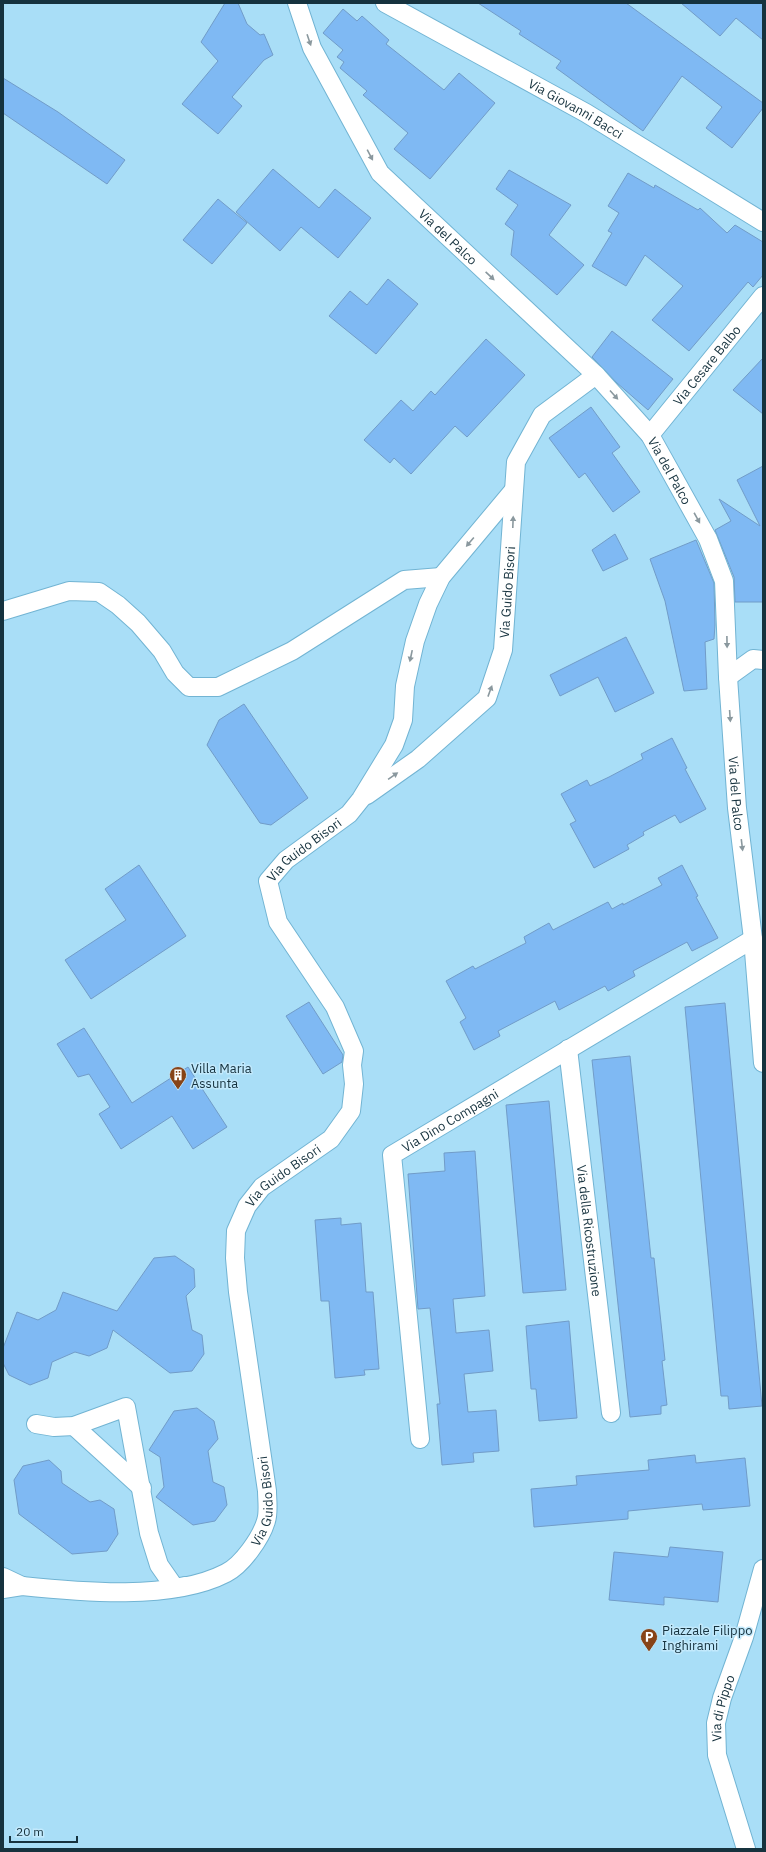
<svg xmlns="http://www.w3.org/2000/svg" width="766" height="1852" font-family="'IBM Plex Sans',sans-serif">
  <rect width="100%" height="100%" fill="#a9def7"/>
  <g fill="#7fb9f3" stroke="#719cc8">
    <polygon points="225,3 238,3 247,24 260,35 264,34 273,55 264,60 232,97 242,106 218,134 182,104 218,61 201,42"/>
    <polygon points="478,3 626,3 763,103 763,108 732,148 706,128 722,107 682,76 643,131 556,68 561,61 519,34 521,31"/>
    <polygon points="681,3 763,3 763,40 736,18 720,36"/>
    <polygon points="343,9 357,21 362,16 389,40 386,44 444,90 459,73 495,103 430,179 394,149 408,133 363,95 367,91 340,68 344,62 337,57 343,50 323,33"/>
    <polygon points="3,78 58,112 125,160 107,184 3,113"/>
    <polygon points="273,169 319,208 335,189 371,218 338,258 301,227 280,251 236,212"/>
    <polygon points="509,170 571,205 549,235 584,265 557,295 511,255 514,231 505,224 518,205 496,189"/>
    <polygon points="628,173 654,188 655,185 698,210 700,208 727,233 735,225 763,242 763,275 753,287 748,282 689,351 652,320 683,286 645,255 626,286 592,266 612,233 608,231 619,213 608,206"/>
    <polygon points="218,199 247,223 212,264 183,240"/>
    <polygon points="388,279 418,304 376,354 329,316 350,291 367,305"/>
    <polygon points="612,331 673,379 648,410 617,383 592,357"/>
    <polygon points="486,339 525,375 467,437 455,426 411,474 394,458 390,463 364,440 401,400 413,411 431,391 435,395"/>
    <polygon points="763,358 763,414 733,390"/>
    <polygon points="591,407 620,447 612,453 640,492 613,512 585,473 579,478 549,438"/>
    <polygon points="763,466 763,602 735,602 734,577 715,530 731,521 719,499 760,526 737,480"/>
    <polygon points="615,534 628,559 603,571 592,550"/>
    <polygon points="696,540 714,583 715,625 714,639 705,642 707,689 684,691 665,601 650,559"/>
    <polygon points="626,637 654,693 615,712 598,677 560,696 550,675"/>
    <polygon points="244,704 308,798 271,825 260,823 207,745 219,720"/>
    <polygon points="672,738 687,768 685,769 706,809 680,823 675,815 643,832 644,835 627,845 629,849 594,868 570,824 576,821 561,794 587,780 590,786 609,777 643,759 641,754"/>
    <polygon points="139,865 186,936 91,999 65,960 126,920 105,889"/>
    <polygon points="682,865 698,896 696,897 718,938 692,951 687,942 633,971 635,976 608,991 605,986 559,1010 555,1001 498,1031 500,1036 474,1050 460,1022 466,1018 446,981 473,966 475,969 526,943 524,937 549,923 553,930 608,902 612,909 623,903 623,905 662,885 658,878"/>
    <polygon points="309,1002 343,1055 342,1062 323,1074 286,1016"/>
    <polygon points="725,1003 762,1406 729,1409 728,1396 721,1396 685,1007"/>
    <polygon points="84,1028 132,1103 188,1067 227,1127 193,1149 172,1116 121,1149 99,1114 110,1107 89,1074 78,1077 57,1044"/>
    <polygon points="630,1056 651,1258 654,1258 665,1360 662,1361 667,1405 661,1406 661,1414 630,1417 592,1060"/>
    <polygon points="549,1101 566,1290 523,1293 506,1105"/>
    <polygon points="475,1151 485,1296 453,1299 456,1333 489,1330 493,1371 464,1374 468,1412 496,1410 499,1451 473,1453 474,1462 442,1465 437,1404 440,1404 430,1308 418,1309 408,1174 445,1171 444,1153"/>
    <polygon points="341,1218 341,1225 361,1223 366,1292 373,1292 379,1369 364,1370 365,1375 335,1378 329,1301 321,1301 315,1220"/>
    <polygon points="175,1256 194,1269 195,1287 186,1296 192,1330 202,1335 204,1354 192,1371 170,1373 113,1330 107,1348 89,1356 75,1352 52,1362 48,1378 30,1385 9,1375 3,1363 3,1348 17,1312 38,1320 56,1310 63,1292 117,1311 154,1258"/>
    <polygon points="569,1321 577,1418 539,1421 536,1389 531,1389 526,1326"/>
    <polygon points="197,1408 214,1421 218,1439 208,1451 213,1482 224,1487 227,1505 215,1521 193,1525 156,1497 164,1487 160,1457 149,1450 174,1411"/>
    <polygon points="695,1455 696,1463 745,1458 750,1506 703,1510 702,1504 628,1511 628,1519 534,1527 531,1489 577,1485 576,1476 649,1470 648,1460"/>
    <polygon points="49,1460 61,1471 62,1483 90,1502 100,1500 114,1509 118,1534 107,1551 72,1554 19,1514 14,1480 23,1466"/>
    <polygon points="670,1547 723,1552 718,1602 664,1597 664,1605 609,1600 614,1552 668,1557"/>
  </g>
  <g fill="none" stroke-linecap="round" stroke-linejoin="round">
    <defs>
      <g id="minor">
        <path id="s1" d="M297 3 312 48 380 173 596 375 650 435 708 539 724 581 728 677 737 808 753 939 763 1063"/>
        <path id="s2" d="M385 3 586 113 763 222"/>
        <path id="s3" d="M650 435 763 296"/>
        <polyline points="3,611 69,591 99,592 118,605 138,623 162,651 175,673 189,687 218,687 292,651 404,580 441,577"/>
        <polyline points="728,677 753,659 763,660"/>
        <path id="s4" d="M367 795 418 759 487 698 503 650 516 462 542 415 596 375"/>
        <path id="s5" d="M568 1049 611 1413"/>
        <polyline points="36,1424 54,1427 74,1426 126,1407 149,1533 159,1565 175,1588 185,1586"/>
        <polyline points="74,1426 142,1488"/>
        <path id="s6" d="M420 1439 392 1155 753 939"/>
        <polyline points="3,1577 22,1586 3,1589"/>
        <path id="s7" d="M22 1586C80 1592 172 1601 226 1573 242 1565 261 1538 266 1521 269 1512 267 1500 267 1491L238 1292 235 1258 236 1231 247 1206 262 1187 331 1139 351 1111 354 1084 352 1065 354 1051 335 1007 278 922 268 881 286 860 349 814 361 799 394 745 403 720 405 686 415 641 428 604 441 577 513 491"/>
        <path id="s8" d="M746 1849 717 1755 716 1723 722 1698 744 1637 763 1569"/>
      </g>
    </defs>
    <use href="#minor" stroke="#72b4d3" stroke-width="20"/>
    <use href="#minor" stroke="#fff" stroke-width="18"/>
  </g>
  <defs><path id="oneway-solid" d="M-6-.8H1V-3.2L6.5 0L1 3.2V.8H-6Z"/></defs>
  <g fill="#8a989e">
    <use href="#oneway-solid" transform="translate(309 40) rotate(71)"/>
    <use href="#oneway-solid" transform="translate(370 155) rotate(62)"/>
    <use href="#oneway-solid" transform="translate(490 276) rotate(43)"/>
    <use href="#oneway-solid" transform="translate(614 395) rotate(48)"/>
    <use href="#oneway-solid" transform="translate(697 518) rotate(61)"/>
    <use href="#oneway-solid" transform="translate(513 522) rotate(-88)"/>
    <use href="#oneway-solid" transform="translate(470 542) rotate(130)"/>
    <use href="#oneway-solid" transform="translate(727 642) rotate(89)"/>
    <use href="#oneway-solid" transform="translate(411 656) rotate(102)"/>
    <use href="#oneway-solid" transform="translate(490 691) rotate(-70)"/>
    <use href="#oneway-solid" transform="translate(730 716) rotate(86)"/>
    <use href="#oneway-solid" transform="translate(393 776) rotate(-35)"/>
    <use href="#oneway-solid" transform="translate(742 845) rotate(83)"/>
  </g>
  <defs>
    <symbol id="building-pin" viewBox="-11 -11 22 30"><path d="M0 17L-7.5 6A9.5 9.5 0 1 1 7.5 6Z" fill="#874317" stroke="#c2e9fc"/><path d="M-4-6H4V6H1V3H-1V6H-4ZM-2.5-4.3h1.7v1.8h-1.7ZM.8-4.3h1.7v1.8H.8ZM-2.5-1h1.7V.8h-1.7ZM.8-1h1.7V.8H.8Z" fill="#fff"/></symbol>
    <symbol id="parking-pin" viewBox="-11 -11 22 30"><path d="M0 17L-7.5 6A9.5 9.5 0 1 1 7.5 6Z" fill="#874317" stroke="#c2e9fc"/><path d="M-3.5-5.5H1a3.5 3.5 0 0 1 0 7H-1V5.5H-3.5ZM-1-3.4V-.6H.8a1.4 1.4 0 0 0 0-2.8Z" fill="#fff"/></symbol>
  </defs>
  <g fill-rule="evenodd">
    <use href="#building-pin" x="168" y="1065" width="20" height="27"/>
    <use href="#parking-pin" x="639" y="1627" width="20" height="27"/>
  </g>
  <g text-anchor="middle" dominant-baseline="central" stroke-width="3" stroke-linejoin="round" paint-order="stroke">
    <g font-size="13" fill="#16323e" stroke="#c2e9fc">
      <text stroke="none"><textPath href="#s2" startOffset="218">Via Giovanni Bacci</textPath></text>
      <text stroke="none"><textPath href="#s1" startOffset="283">Via del Palco</textPath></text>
      <text stroke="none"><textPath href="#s3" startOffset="90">Via Cesare Balbo</textPath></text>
      <text stroke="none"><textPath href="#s1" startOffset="607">Via del Palco</textPath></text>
      <text stroke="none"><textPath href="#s4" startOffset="263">Via Guido Bisori</textPath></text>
      <text stroke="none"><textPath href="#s1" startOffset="943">Via del Palco</textPath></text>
      <text stroke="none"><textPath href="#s7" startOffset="1037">Via Guido Bisori</textPath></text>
      <text stroke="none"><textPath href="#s6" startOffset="353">Via Dino Compagni</textPath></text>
      <text stroke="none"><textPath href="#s7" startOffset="641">Via Guido Bisori</textPath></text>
      <text stroke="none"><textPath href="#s5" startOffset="183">Via della Ricostruzione</textPath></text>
      <text stroke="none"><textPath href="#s7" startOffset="293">Via Guido Bisori</textPath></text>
      <text stroke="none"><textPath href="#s8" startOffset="146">Via di Pippo</textPath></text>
    </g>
    <g font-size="13" fill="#16323e" stroke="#c2e9fc" text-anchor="start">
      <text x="191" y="1068">Villa Maria<tspan x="191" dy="15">Assunta</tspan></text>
      <text x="662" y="1630">Piazzale Filippo<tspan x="662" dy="15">Inghirami</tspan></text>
    </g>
  </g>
  <rect width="766" height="1852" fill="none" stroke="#16323e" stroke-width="8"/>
  <path d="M10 1836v6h67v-6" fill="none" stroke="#16323e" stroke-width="2"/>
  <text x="16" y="1836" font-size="12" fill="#16323e" stroke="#c2e9fc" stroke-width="3" paint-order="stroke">20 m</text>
</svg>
